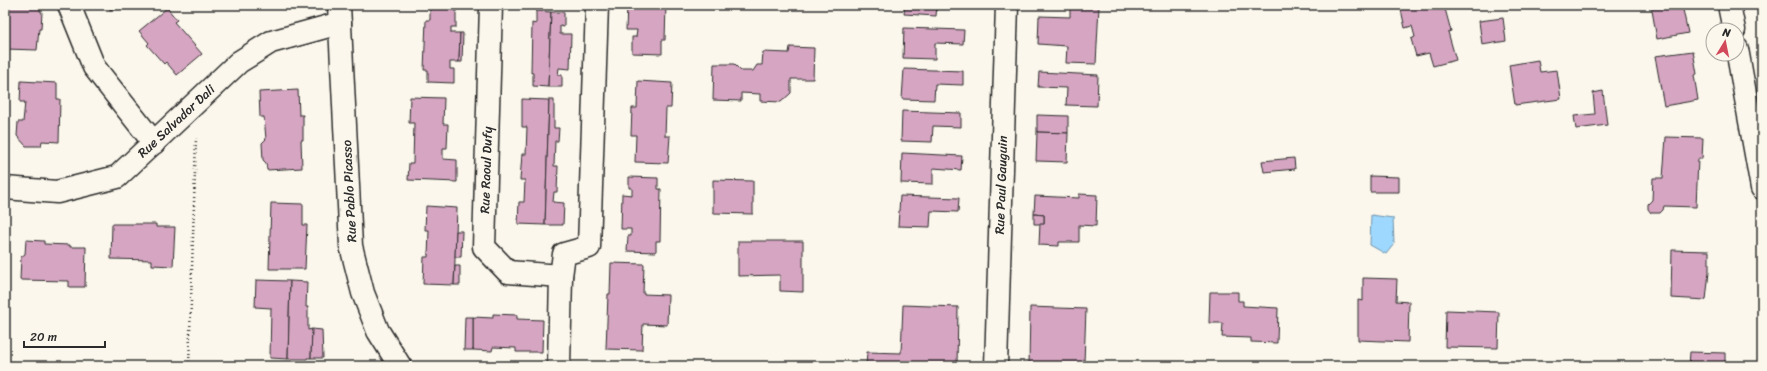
<svg xmlns="http://www.w3.org/2000/svg" width="1767" height="371" font-family="Sriracha,sans-serif">
  <rect width="100%" height="100%" fill="#fbf7ec"/>
  <filter id="ink" filterUnits="userSpaceOnUse"><feTurbulence type="fractalNoise" baseFrequency=".025" numOctaves="2"/><feDisplacementMap in="SourceGraphic" scale="8" xChannelSelector="R" yChannelSelector="G"/><feConvolveMatrix kernelMatrix="1 2 1 2 8 2 1 2 1" color-interpolation-filters="sRGB"/></filter>
  <g filter="url(#ink)">
    <polygon fill="#9ed8fe" stroke="#7093aa" points="1371,215 1393,218 1394,244 1386,254 1370,245"/>
    <g fill="#d6a5c2" stroke="#2b2b2b">
      <polygon points="5,5 40,5 40,11 42,12 41,29 39,29 37,50 5,49"/>
      <polygon points="108,5 124,5 110,10"/>
      <polygon points="627,5 666,5 665,40 662,40 662,54 632,53 632,37 636,37 637,30 626,30"/>
      <polygon points="905,5 937,5 936,16 904,14"/>
      <polygon points="1070,5 1099,6 1096,64 1066,63 1067,46 1038,44 1039,16 1070,17"/>
      <polygon points="1400,5 1444,5 1451,31 1448,32 1456,60 1433,66 1429,53 1416,56 1411,39 1415,37 1412,26 1405,28"/>
      <polygon points="1651,5 1682,5 1688,33 1657,39"/>
      <polygon points="430,7 456,8 456,27 451,27 451,33 460,33 459,62 450,62 450,69 454,69 454,83 428,82 428,70 424,70 426,20 430,20"/>
      <polygon points="167,8 177,20 174,22 202,54 177,75 166,62 164,64 147,45 149,43 139,31"/>
      <polygon points="536,11 551,12 548,87 533,86 533,73 531,73 532,23 536,24"/>
      <polygon points="551,12 564,12 564,27 560,26 560,34 571,34 570,69 559,68 558,75 562,75 562,87 548,87"/>
      <polygon points="1503,18 1506,41 1482,45 1479,21"/>
      <polygon points="904,28 964,30 963,44 935,43 935,59 903,58"/>
      <polygon points="460,33 463,33 462,62 459,62"/>
      <polygon points="790,47 814,48 813,79 791,79 791,93 781,102 760,101 760,94 741,93 741,101 713,100 714,64 734,64 741,71 753,71 757,65 762,65 763,52 789,53"/>
      <polygon points="1693,51 1697,74 1694,75 1698,100 1664,106 1655,56"/>
      <polygon points="1538,60 1540,72 1557,70 1561,99 1515,105 1509,65"/>
      <polygon points="904,69 963,71 963,85 935,84 934,100 902,99"/>
      <polygon points="1039,72 1098,75 1097,106 1066,105 1067,88 1038,87"/>
      <polygon points="21,81 57,83 57,99 60,99 59,142 42,141 41,146 26,146 17,136 18,122 23,122 25,102 20,102"/>
      <polygon points="638,81 672,83 671,108 666,108 665,136 670,136 668,163 635,162 636,135 631,135 632,108 637,108"/>
      <polygon points="298,90 299,115 303,115 303,140 301,140 302,168 267,170 266,163 263,160 262,143 266,139 264,117 260,117 259,92"/>
      <polygon points="1603,91 1607,125 1576,129 1574,116 1595,114 1593,93"/>
      <polygon points="410,97 444,98 443,124 448,124 447,148 443,148 443,159 457,160 457,182 408,180 409,163 413,163 414,123 409,123"/>
      <polygon points="522,99 549,100 545,225 518,224 519,202 524,202 525,180 520,180 522,154 526,154 527,127 522,127"/>
      <polygon points="549,100 554,100 554,128 559,128 558,141 555,141 554,166 558,166 557,192 554,192 553,202 564,203 563,225 545,225"/>
      <polygon points="902,111 961,113 961,127 933,126 932,142 901,141"/>
      <polygon points="1037,115 1068,116 1068,133 1037,132"/>
      <polygon points="1037,132 1068,133 1067,162 1036,161"/>
      <polygon points="1666,137 1703,138 1702,159 1698,159 1696,207 1664,206 1663,210 1660,213 1651,213 1648,209 1648,204 1652,200 1653,178 1663,178"/>
      <polygon points="902,153 962,156 961,170 933,168 933,184 901,183"/>
      <polygon points="1294,158 1295,169 1264,172 1262,161"/>
      <polygon points="1370,176 1399,177 1399,192 1370,192"/>
      <polygon points="629,177 658,178 658,189 661,189 660,241 656,241 656,252 627,251 628,236 631,236 631,229 621,229 622,194 632,195 632,188 629,188"/>
      <polygon points="713,180 753,181 753,214 713,213"/>
      <polygon points="1079,194 1097,195 1096,226 1079,225 1079,242 1059,242 1059,246 1039,245 1040,223 1044,224 1044,215 1034,214 1035,196 1079,198"/>
      <polygon points="900,196 959,198 958,212 931,211 930,227 898,226"/>
      <polygon points="271,203 303,204 303,225 307,225 305,269 269,269"/>
      <polygon points="426,206 457,208 454,285 423,284 424,257 428,257 429,230 425,230"/>
      <polygon points="1034,214 1044,215 1044,224 1034,224"/>
      <polygon points="112,224 156,224 156,227 175,227 173,266 152,265 152,260 111,259"/>
      <polygon points="456,231 462,231 461,257 455,257"/>
      <polygon points="26,240 44,241 44,244 70,245 70,247 86,247 85,287 69,287 69,281 20,280 21,257 25,254"/>
      <polygon points="738,241 803,241 803,292 780,291 780,275 738,276"/>
      <polygon points="1672,250 1709,251 1709,272 1706,300 1671,298"/>
      <polygon points="611,263 644,264 643,294 668,295 667,325 643,324 642,350 606,349 608,294 610,294"/>
      <polygon points="455,266 460,266 460,285 454,285"/>
      <polygon points="1363,278 1397,279 1396,301 1409,302 1408,342 1358,340 1358,300 1363,301"/>
      <polygon points="256,280 290,281 288,359 270,358 271,308 255,307"/>
      <polygon points="290,281 307,282 306,307 308,307 308,330 312,329 311,358 307,358 307,359 288,359"/>
      <polygon points="1210,292 1238,292 1238,301 1243,301 1243,306 1278,308 1277,343 1251,342 1251,338 1222,337 1223,323 1209,323"/>
      <polygon points="903,305 958,307 957,366 866,366 867,352 901,353"/>
      <polygon points="1030,307 1086,309 1084,363 1118,364 1118,366 1029,366"/>
      <polygon points="1446,310 1499,312 1498,348 1445,347"/>
      <polygon points="493,314 517,315 517,319 543,320 542,352 516,352 516,348 493,347 492,351 473,350 473,317 493,318"/>
      <polygon points="465,317 473,317 473,350 464,350"/>
      <polygon points="312,329 322,330 323,358 311,358"/>
      <polygon points="1690,352 1725,353 1725,366 1689,366"/>
    </g>
    <g fill="none" stroke-linecap="round" stroke-linejoin="round">
      <defs>
        <g id="minor">
          <polyline points="69,5 94,67 154,143"/>
          <polyline points="339,5 351,246 363,293 378,331 400,366"/>
          <polyline points="491,5 484,247 508,272 561,276"/>
          <polyline points="1729,5 1734,30"/>
          <polyline points="1737,49 1762,188"/>
          <polyline points="5,188 57,192 117,177 239,62 271,42 340,23"/>
          <polyline points="559,366 561,276 564,254 589,247 597,5"/>
          <polyline points="996,366 1007,5"/>
        </g>
      </defs>
      <use href="#minor" stroke="#2b2b2b" stroke-width="25"/>
      <polyline stroke="#2b2b2b" stroke-width="2.5" stroke-dasharray="1 3" stroke-linecap="butt" points="189,366 196,138"/>
      <use href="#minor" stroke="#fbf7ec" stroke-width="22"/>
    </g>
  </g>
  <g text-anchor="middle" dominant-baseline="central" stroke-width="3.5" stroke-linejoin="round" paint-order="stroke">
    <g font-size="13" fill="#2b2b2b" stroke="#fbf7ec">
      <text transform="translate(176 121) rotate(-43)">Rue Salvador Dali</text>
      <text transform="translate(486 170) rotate(-88)">Rue Raoul Dufy</text>
      <text transform="translate(1001 185) rotate(-88)">Rue Paul Gauguin</text>
      <text transform="translate(349 191) rotate(-93)">Rue Pablo Picasso</text>
    </g>
  </g>
  <rect width="1767" height="371" fill="none" stroke="#fbf7ec" stroke-width="20"/>
  <rect x="10" y="10" width="1747" height="351" fill="none" stroke="#2b2b2b" stroke-width="1.5" filter="url(#ink)"/>
  <g transform="translate(1725 42) rotate(10)"><circle r="19" fill="#fbf7ec" stroke="#a8a59f"/>
  <path d="M0-3L7 15L0 10L-7 15Z" fill="#d1495b"/>
  <text y="-6" font-size="11" font-weight="bold" text-anchor="middle" fill="#2b2b2b">N</text>
  </g>
  <path d="M24 341v6h81v-6" fill="none" stroke="#2b2b2b" stroke-width="2"/>
  <text x="30" y="341" font-size="12" fill="#2b2b2b" stroke="#fbf7ec" stroke-width="3" paint-order="stroke">20 m</text>
</svg>
